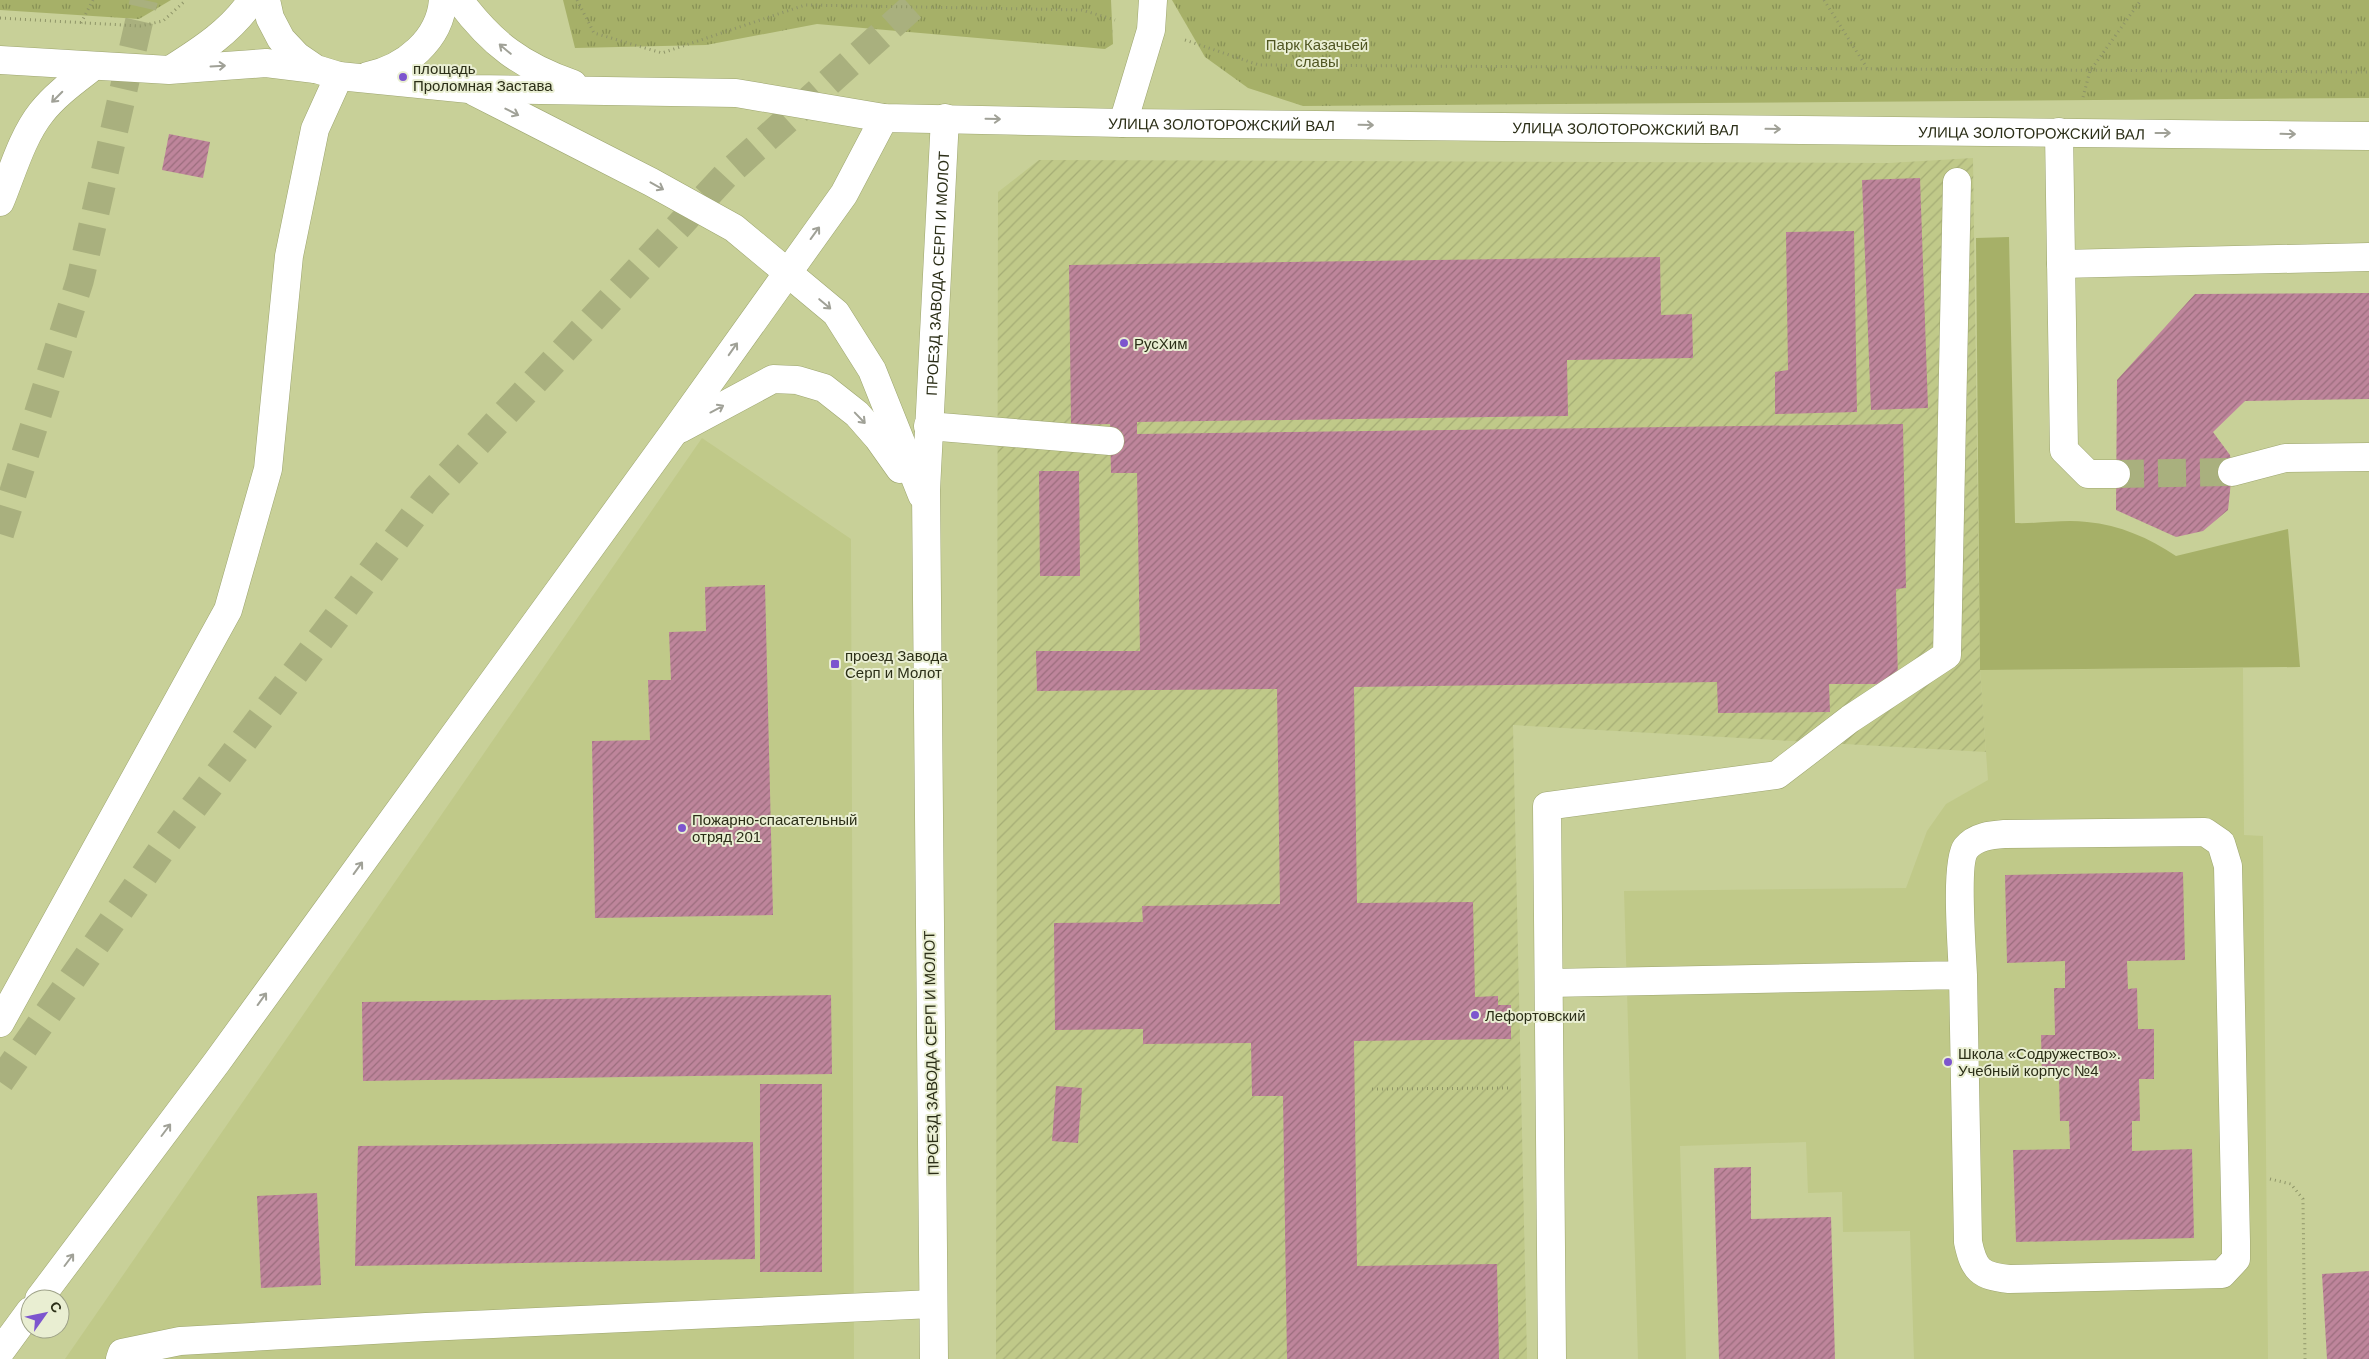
<svg xmlns="http://www.w3.org/2000/svg" width="2369" height="1359" font-family="Helvetica,sans-serif">
  <defs>
    <pattern id="industrial-furrows" width="10" height="10" patternUnits="userSpaceOnUse" patternTransform="scale(1.25)"><rect width="10" height="10" fill="#c0c989"/><path d="M-1 1l2-2M0 10L10 0M9 11l2-2" fill="none" stroke="#a5ad76"/></pattern>
    <pattern id="park-tufts" width="24" height="20" patternUnits="userSpaceOnUse" patternTransform="scale(1.25)"><rect width="24" height="20" fill="#a6b068"/><path d="M3 7l-1-3M5 7V3M7 7l1-3M15 17l-1-3M17 17v-4M19 17l1-3" fill="none" stroke="#879055"/></pattern>
    <pattern id="building-hatch" width="6" height="6" patternUnits="userSpaceOnUse" patternTransform="scale(1.25)"><rect width="6" height="6" fill="#be859b"/><path d="M-1 1l2-2M0 6l6-6M5 7l2-2" fill="none" stroke="#9b6d7d"/></pattern>
  </defs>
  <rect width="100%" height="100%" fill="#c8d098"/>
  <g fill="#c0c989">
    <polygon points="702,438 851,539 854,1359 65,1359"/>
    <polygon points="2243,668 2244,835 2263,836 2268,1359 1914,1359 1910,1231 1843,1232 1842,1192 1808,1193 1806,1142 1680,1146 1686,1359 1638,1359 1624,891 1906,888 1927,831 1946,804 1988,780 1980,670"/>
  </g>
  <polygon fill="url(#industrial-furrows)" points="1973,158 1980,670 1986,752 1513,725 1527,1359 996,1359 998,192 1039,160 1889,163"/>
  <path fill="#a6b068" d="M2009 237 2015 523C2038 524 2064 519 2087 522 2120 525 2149 538 2176 556L2288 529 2300 667 1980 670 1976 238Z"/>
  <g fill="url(#park-tufts)">
    <polygon points="0,0 171,0 139,19 0,10"/>
    <polygon points="563,0 1111,0 1113,44 1105,49 817,24 706,45 575,48"/>
    <polygon points="1172,0 2369,0 2369,98 1303,106 1248,88 1205,57"/>
  </g>
  <g fill="url(#building-hatch)">
    <polygon points="169,134 210,142 203,178 162,170"/>
    <polygon points="1920,178 1928,408 1871,410 1862,180"/>
    <polygon points="1854,231 1857,412 1775,414 1775,372 1788,370 1786,232"/>
    <polygon points="1660,257 1661,315 1692,314 1693,358 1567,360 1568,416 1137,422 1137,434 1903,424 1906,588 1896,589 1898,684 1829,684 1830,712 1718,713 1717,682 1354,687 1357,903 1473,902 1475,997 1498,996 1498,1005 1511,1005 1511,1039 1354,1041 1357,1266 1497,1264 1499,1359 1287,1359 1283,1096 1252,1096 1251,1043 1143,1044 1143,1029 1055,1030 1054,923 1143,922 1142,906 1280,904 1277,689 1037,691 1036,651 1140,651 1137,473 1111,473 1110,424 1071,425 1069,265"/>
    <polygon points="2369,293 2369,399 2245,401 2213,432 2230,455 2232,472 2228,510 2203,531 2176,537 2116,510 2117,380 2195,294"/>
    <polygon points="1039,471 1079,471 1080,576 1040,576"/>
    <polygon points="765,585 773,915 595,918 592,741 650,740 648,680 671,680 669,632 706,631 705,587"/>
    <polygon points="2183,872 2185,960 2127,961 2128,989 2137,988 2138,1029 2154,1029 2154,1079 2139,1079 2140,1121 2132,1121 2132,1151 2192,1149 2194,1238 2016,1242 2013,1150 2070,1149 2069,1121 2060,1121 2059,1076 2042,1076 2041,1035 2055,1035 2054,988 2065,988 2065,961 2007,963 2005,875"/>
    <polygon points="831,995 832,1074 363,1081 362,1002"/>
    <rect x="760" y="1084" width="62" height="188"/>
    <polygon points="1056,1086 1082,1088 1078,1143 1052,1141"/>
    <polygon points="753,1142 755,1259 355,1266 358,1146"/>
    <polygon points="1751,1167 1751,1219 1831,1217 1835,1359 1719,1359 1714,1168"/>
    <polygon points="317,1193 321,1285 261,1288 257,1196"/>
    <polygon points="2369,1271 2369,1359 2327,1359 2322,1274"/>
  </g>
  <g fill="none" stroke-linecap="round" stroke-linejoin="round">
    <polyline stroke="#a9b07e" stroke-width="28" stroke-dasharray="28 14" stroke-linecap="butt" points="2116,474 2232,472"/>
    <g stroke="#a9b07e" stroke-width="28" stroke-dasharray="28 14" stroke-linecap="butt">
      <polyline points="0,534 80,280 144,0"/>
      <polyline points="0,1082 168,841 427,498 726,175 920,0"/>
    </g>
    <defs>
      <g id="minor">
        <path id="s1" d="M266 0 270 18 281 39 297 56 316 69 339 76 469 89 736 93 884 118 1123 123 2369 136"/>
        <path d="M459 0C492 44 521 66 573 84"/>
        <polyline points="0,60 169,70 266,63 315,69"/>
        <path d="M173 68C203 49 232 30 252 0"/>
        <path d="M368 76C405 68 440 40 443 0"/>
        <polyline points="475,92 651,182 734,228 836,313 872,370 922,495"/>
        <polyline points="1123,123 1151,30 1153,0"/>
        <polyline points="2059,132 2064,450 2088,474 2116,474"/>
        <path d="M0 202C12 173 22 137 41 113 56 94 76 80 94 66"/>
        <polyline points="2061,264 2369,257"/>
        <polyline points="928,426 1110,441"/>
        <polyline points="680,429 773,379 797,380 824,388 857,414 878,438 900,469"/>
        <polyline points="2232,472 2285,458 2369,457"/>
        <path d="M1549 983 1963 975 1968 1242C1974 1270 1980 1276 2009 1279L2222 1274 2236 1259V1241L2228 866 2221 843 2205 832 2005 834C1992 835 1976 836 1966 848 1955 862 1962 952 1963 975"/>
        <polyline points="0,1023 228,610 268,469 289,256 315,129 339,76"/>
        <polyline points="39,1299 217,1062 674,432 844,194 884,118"/>
        <polyline points="0,1352 30,1311"/>
        <polyline points="120,1359 122,1353 180,1341 426,1327 933,1304"/>
        <path id="s2" d="M934 1359 926 490 945 118"/>
        <polyline points="1552,1359 1547,806 1777,775 1850,719 1947,655 1957,182"/>
      </g>
    </defs>
    <use href="#minor" stroke="#9da56f" stroke-width="29"/>
    <g stroke="#8e9468" stroke-width="3" stroke-dasharray="1 4" stroke-linecap="butt">
      <polyline points="577,0 594,33 662,53 805,5 1082,10 1115,20"/>
      <polyline points="1824,0 1867,68"/>
      <polyline points="0,18 140,26 163,21 186,0"/>
      <polyline points="81,23 93,0"/>
      <polyline points="1185,40 1259,65 2369,72"/>
      <polyline points="2083,97 2090,71 2141,0"/>
      <polyline points="1372,1089 1512,1088"/>
      <polyline points="2270,1179 2291,1184 2303,1199 2305,1359"/>
    </g>
    <use href="#minor" stroke="#fff" stroke-width="28"/>
  </g>
  <defs><path id="oneway-shaft" d="M-6 0H5M1.5-3L5.5 0L1.5 3" fill="none" stroke-width="1.6" stroke-linecap="round" stroke-linejoin="round" transform="scale(1.25)"/></defs>
  <g stroke="#a0a197">
    <use href="#oneway-shaft" transform="translate(505 49) rotate(-140)"/>
    <use href="#oneway-shaft" transform="translate(218 66) rotate(-3)"/>
    <use href="#oneway-shaft" transform="translate(57 97) rotate(135)"/>
    <use href="#oneway-shaft" transform="translate(512 112) rotate(27)"/>
    <use href="#oneway-shaft" transform="translate(993 119) rotate(1)"/>
    <use href="#oneway-shaft" transform="translate(1366 125) rotate(1)"/>
    <use href="#oneway-shaft" transform="translate(1773 129) rotate(1)"/>
    <use href="#oneway-shaft" transform="translate(2163 133)"/>
    <use href="#oneway-shaft" transform="translate(2288 134) rotate(1)"/>
    <use href="#oneway-shaft" transform="translate(657 186) rotate(29)"/>
    <use href="#oneway-shaft" transform="translate(815 233) rotate(-54)"/>
    <use href="#oneway-shaft" transform="translate(825 304) rotate(40)"/>
    <use href="#oneway-shaft" transform="translate(733 349) rotate(-55)"/>
    <use href="#oneway-shaft" transform="translate(717 409) rotate(-28)"/>
    <use href="#oneway-shaft" transform="translate(860 418) rotate(46)"/>
    <use href="#oneway-shaft" transform="translate(358 868) rotate(-54)"/>
    <use href="#oneway-shaft" transform="translate(262 999) rotate(-54)"/>
    <use href="#oneway-shaft" transform="translate(166 1130) rotate(-53)"/>
    <use href="#oneway-shaft" transform="translate(69 1260) rotate(-53)"/>
  </g>
  <g fill="#7d55ce" stroke="#e9eed2" stroke-width="2">
    <circle cx="403" cy="77" r="5"/>
    <circle cx="1124" cy="343" r="5"/>
    <rect x="830" y="659" width="10" height="10" rx="2.5"/>
    <circle cx="682" cy="828" r="5"/>
    <circle cx="1475" cy="1015" r="5"/>
    <circle cx="1948" cy="1062" r="5"/>
  </g>
  <g text-anchor="middle" dominant-baseline="central" stroke-width="4" stroke-linejoin="round" paint-order="stroke">
    <g font-size="15" fill="#505622" stroke="#e9eed2">
      <text x="1317" y="44">Парк Казачьей<tspan x="1317" dy="17">славы</tspan></text>
    </g>
    <g font-size="15" fill="#2b2e17" stroke="#e9eed2" text-anchor="start">
      <text x="413" y="68">площадь<tspan x="413" dy="17">Проломная Застава</tspan></text>
      <text x="1134" y="343">РусХим</text>
      <text x="845" y="655">проезд Завода<tspan x="845" dy="17">Серп и Молот</tspan></text>
      <text x="692" y="819">Пожарно-спасательный<tspan x="692" dy="17">отряд 201</tspan></text>
      <text x="1485" y="1015">Лефортовский</text>
      <text x="1958" y="1053">Школа «Содружество».<tspan x="1958" dy="17">Учебный корпус №4</tspan></text>
    </g>
    <g font-size="15" fill="#2b2e17" stroke="#e9eed2">
      <text stroke="none"><textPath href="#s1" startOffset="998">УЛИЦА ЗОЛОТОРОЖСКИЙ ВАЛ</textPath></text>
      <text stroke="none"><textPath href="#s1" startOffset="1402">УЛИЦА ЗОЛОТОРОЖСКИЙ ВАЛ</textPath></text>
      <text stroke="none"><textPath href="#s1" startOffset="1808">УЛИЦА ЗОЛОТОРОЖСКИЙ ВАЛ</textPath></text>
      <text stroke="none"><textPath href="#s2" startOffset="1086">ПРОЕЗД ЗАВОДА СЕРП И МОЛОТ</textPath></text>
      <text transform="translate(931 1053) rotate(-91)">ПРОЕЗД ЗАВОДА СЕРП И МОЛОТ</text>
    </g>
  </g>
  <g transform="translate(45 1314) rotate(57)"><circle r="24" fill="#e9eed2" stroke="#9da187"/>
  <path d="M0-4L9 19L0 12L-9 19Z" fill="#7d55ce"/>
  <text y="-8" font-size="14" font-weight="bold" text-anchor="middle" fill="#2b2e17">С</text>
  </g>
</svg>
